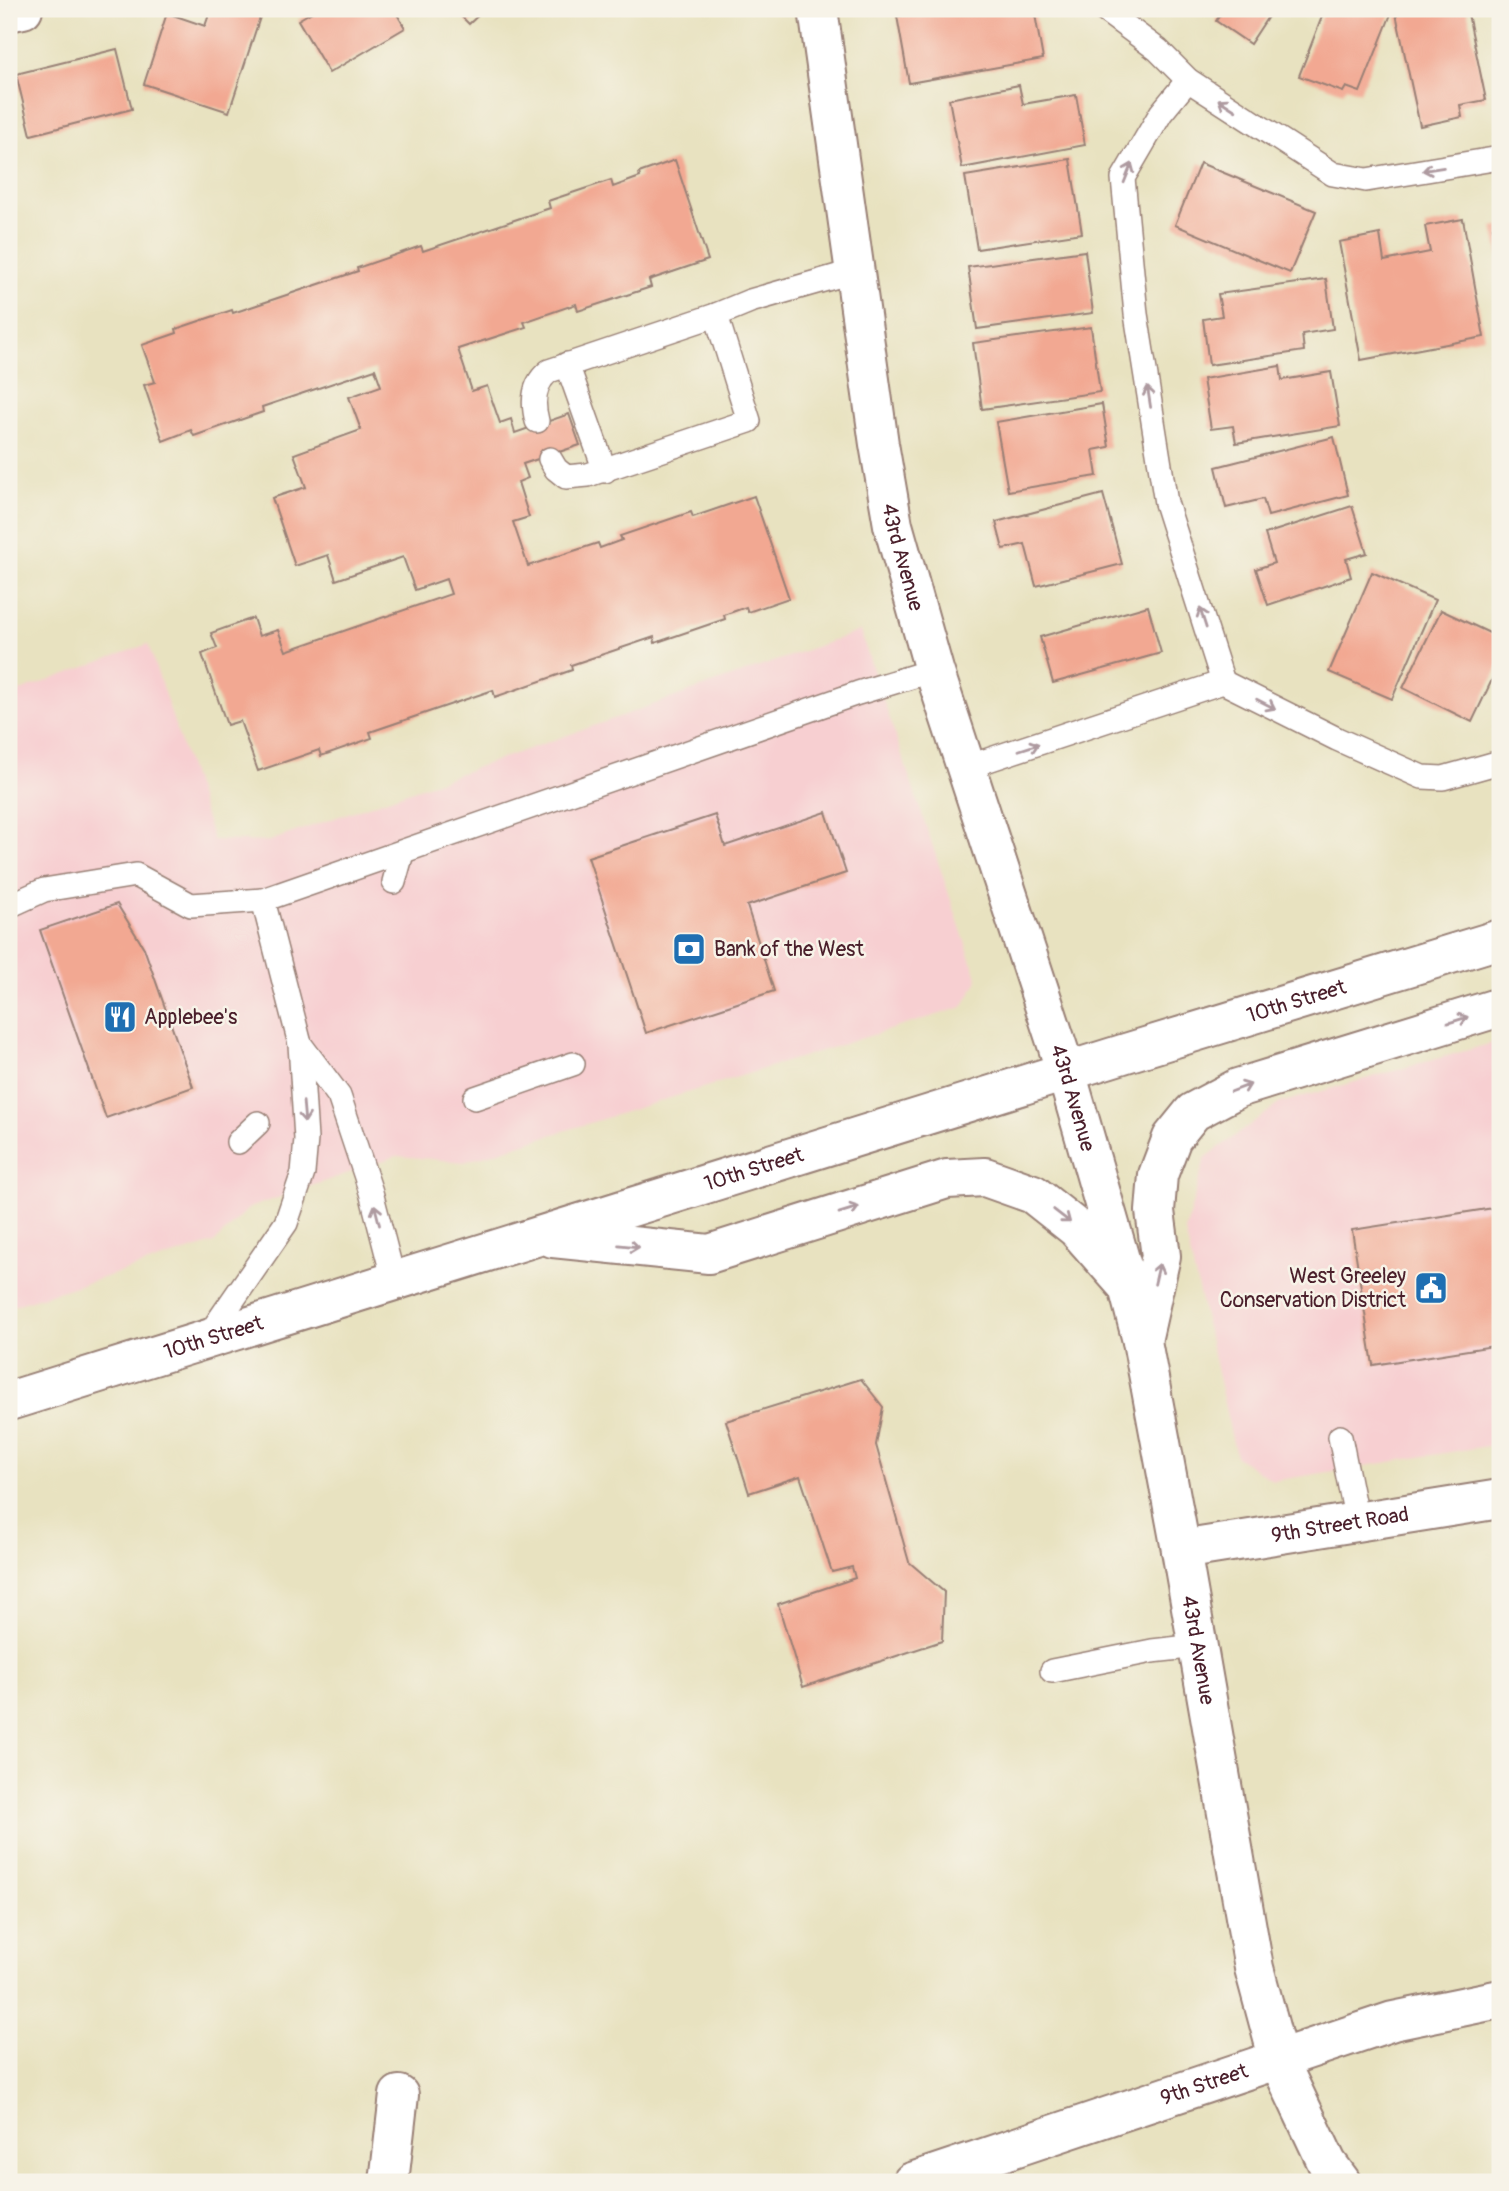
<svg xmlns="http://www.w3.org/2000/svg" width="1509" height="2191" font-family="Pangolin,sans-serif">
  <rect width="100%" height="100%" fill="#f7f3e8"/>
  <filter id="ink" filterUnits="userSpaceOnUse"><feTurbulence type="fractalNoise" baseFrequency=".0143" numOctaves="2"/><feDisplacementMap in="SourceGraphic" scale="14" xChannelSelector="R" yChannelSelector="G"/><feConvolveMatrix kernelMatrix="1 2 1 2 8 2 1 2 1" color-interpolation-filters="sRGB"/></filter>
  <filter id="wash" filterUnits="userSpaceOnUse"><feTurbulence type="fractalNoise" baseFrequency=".00686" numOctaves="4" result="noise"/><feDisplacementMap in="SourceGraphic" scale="28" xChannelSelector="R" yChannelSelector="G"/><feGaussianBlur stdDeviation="1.57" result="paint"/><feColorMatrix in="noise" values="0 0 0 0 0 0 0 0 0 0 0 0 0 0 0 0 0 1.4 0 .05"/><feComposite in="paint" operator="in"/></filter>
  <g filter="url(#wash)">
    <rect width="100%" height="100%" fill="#e8e2c0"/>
    <g fill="#f7cfd1">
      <polygon points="860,631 978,980 963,1007 464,1162 397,1156 249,1208 214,1243 9,1307 9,695 148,644 213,840 267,842"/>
      <polygon points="1500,1041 1500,1444 1273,1481 1236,1456 1185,1231 1205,1158 1280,1103"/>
    </g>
    <g id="blocks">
      <g fill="#f2a892">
        <polygon points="211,9 262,11 229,112 144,84 167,13 205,26"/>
        <polygon points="317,9 394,9 405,28 329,73 298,20"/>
        <polygon points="454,9 485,9 469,24"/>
        <polygon points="936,9 1034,9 1043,59 909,83 897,16"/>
        <polygon points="1224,9 1273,9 1250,44 1216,21"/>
        <polygon points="1325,9 1393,9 1360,92 1346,87 1343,92 1299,76"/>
        <polygon points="1395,9 1467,9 1486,100 1460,105 1462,117 1420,126"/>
        <polygon points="117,49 132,109 31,135 16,74"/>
        <polygon points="1019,85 1023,104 1076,95 1085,145 962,168 949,99"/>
        <polygon points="1070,159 1082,233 977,249 965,176"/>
        <polygon points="675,160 708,260 649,280 651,287 578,311 576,304 524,322 526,327 458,349 472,391 487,386 500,423 511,419 515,433 569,414 580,445 523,464 528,478 518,482 529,517 513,522 528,566 598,543 600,548 622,540 620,536 691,512 693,517 754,496 789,598 748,612 746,607 724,615 725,619 655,643 654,637 571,665 572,670 495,697 493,690 370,732 372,738 321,756 319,750 258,771 240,721 227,725 202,654 217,648 211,633 253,618 259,636 278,630 286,651 451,594 446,579 415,590 403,557 336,580 328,555 295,566 272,498 306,487 294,454 361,430 349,397 381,386 375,369 262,407 263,412 194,436 191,430 163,441 144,385 155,382 142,345 177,333 176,329 232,310 233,313 358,271 357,268 421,246 423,251 550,208 548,201 611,180 613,187 640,177 639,173"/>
        <polygon points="1200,163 1316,211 1290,273 1175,225"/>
        <polygon points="1463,219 1484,337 1361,360 1339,242 1380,234 1384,261 1430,252 1425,226"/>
        <polygon points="1500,226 1500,256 1499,256 1493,227"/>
        <polygon points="1085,251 1093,313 977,329 968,267"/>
        <polygon points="1326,279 1333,329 1302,334 1304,351 1209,365 1203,319 1222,316 1218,294"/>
        <polygon points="1091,327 1100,392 982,409 973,343"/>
        <polygon points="1280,366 1282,380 1331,372 1340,426 1236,443 1233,426 1211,429 1203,379"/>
        <polygon points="1102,404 1109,447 1093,450 1097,476 1008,491 996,422"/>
        <polygon points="1334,437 1348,495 1268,516 1263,499 1226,508 1216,467"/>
        <polygon points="1103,494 1122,564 1036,586 1025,544 1003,549 996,522"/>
        <polygon points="1352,506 1367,553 1346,559 1351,577 1268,605 1256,569 1274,563 1265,534"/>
        <polygon points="1372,572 1435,600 1392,699 1329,672"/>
        <polygon points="1148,606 1161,653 1053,683 1040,637"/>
        <polygon points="1441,610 1500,638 1500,663 1472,722 1403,688"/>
        <polygon points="826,812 846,873 747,906 774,991 646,1033 588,857 715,815 725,846"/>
        <polygon points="117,904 144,948 193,1087 106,1118 40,930"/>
        <polygon points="1500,1207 1500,1345 1373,1365 1352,1230"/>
        <polygon points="861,1379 883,1407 876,1445 909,1562 944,1592 942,1641 803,1687 778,1604 855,1578 852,1567 832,1572 800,1476 749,1493 726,1421"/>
      </g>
    </g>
  </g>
  <g filter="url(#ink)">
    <use href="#blocks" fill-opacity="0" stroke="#998076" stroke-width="2"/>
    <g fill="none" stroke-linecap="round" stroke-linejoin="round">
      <defs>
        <g id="service">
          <polyline points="1103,9 1158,50 1188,80 1333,174 1366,180 1500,158"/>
          <polyline points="1188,80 1161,113 1123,178 1136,314 1166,503 1223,682"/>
          <polyline points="567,364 605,471"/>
          <path d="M537 421C532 402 533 384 549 371L716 315 750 301 855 271"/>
          <polyline points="550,459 556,469 566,477 588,475 749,421 716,315"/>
          <polyline points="964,768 1223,682 1337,739 1422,777 1443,778 1500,762"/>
          <polyline points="394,882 402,853"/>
          <polyline points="9,906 44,890 136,875 191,905 263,900"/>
          <polyline points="300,1044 339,1096 371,1192 394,1281"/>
          <polyline points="475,1098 573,1064"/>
          <polyline points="238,1142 258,1123"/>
          <polyline points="206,1339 286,1223 303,1173 306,1139 300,1044 263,900 858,693 934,670"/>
          <polyline points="1340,1437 1357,1522"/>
          <polyline points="1052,1671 1152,1651 1198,1646"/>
        </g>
        <g id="minor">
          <polyline points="9,12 23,9"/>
          <path id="s1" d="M1181 1550 1500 1499"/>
          <polyline points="389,2182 399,2095"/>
          <path id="s2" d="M912 2182 1393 2021 1500 1999"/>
        </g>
        <g id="tertiary">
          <path id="s3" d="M818 9 879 444 893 525 934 670 1066 1072 1128 1287 1142 1341 1181 1550 1254 1968 1279 2061 1327 2163 1341 2182"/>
        </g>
        <g id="primary">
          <polyline points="553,1238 709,1254 947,1179 985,1177 1033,1194 1076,1228 1128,1287"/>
          <polyline points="1142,1341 1161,1256 1155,1211 1158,1175 1172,1138 1193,1112 1238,1088 1500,1007"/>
          <path id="s4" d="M9 1401 1126 1053 1500 939"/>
        </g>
      </defs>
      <use href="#service" stroke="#998076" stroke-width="26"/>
      <use href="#minor" stroke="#998076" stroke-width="42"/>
      <use href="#tertiary" stroke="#998076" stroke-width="42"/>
      <use href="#primary" stroke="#998076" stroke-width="42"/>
      <use href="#service" stroke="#fff" stroke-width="23"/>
      <use href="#minor" stroke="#fff" stroke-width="38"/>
      <use href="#tertiary" stroke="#fff" stroke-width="38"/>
      <use href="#primary" stroke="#fff" stroke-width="38"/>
    </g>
    <defs><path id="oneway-shaft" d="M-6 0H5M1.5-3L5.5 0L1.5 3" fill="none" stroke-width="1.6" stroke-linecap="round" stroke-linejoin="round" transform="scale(1.75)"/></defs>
    <g stroke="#ae9aa0">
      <use href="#oneway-shaft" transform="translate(1227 105) rotate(-147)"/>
      <use href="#oneway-shaft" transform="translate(1433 169) rotate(171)"/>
      <use href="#oneway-shaft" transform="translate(1128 173) rotate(-68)"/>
      <use href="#oneway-shaft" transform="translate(1149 397) rotate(-99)"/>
      <use href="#oneway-shaft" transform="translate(1203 618) rotate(-108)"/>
      <use href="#oneway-shaft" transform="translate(1266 704) rotate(27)"/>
      <use href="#oneway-shaft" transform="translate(1029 747) rotate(-18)"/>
      <use href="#oneway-shaft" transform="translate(1458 1020) rotate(-17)"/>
      <use href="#oneway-shaft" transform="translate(1241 1088) rotate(-21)"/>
      <use href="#oneway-shaft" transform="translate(304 1112) rotate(85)"/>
      <use href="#oneway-shaft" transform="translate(849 1210) rotate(-17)"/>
      <use href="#oneway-shaft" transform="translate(377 1215) rotate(-104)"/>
      <use href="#oneway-shaft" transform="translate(1062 1216) rotate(38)"/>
      <use href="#oneway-shaft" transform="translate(629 1246) rotate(6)"/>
      <use href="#oneway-shaft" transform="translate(1157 1274) rotate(-77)"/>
    </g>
  </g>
  <defs>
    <symbol id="bank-square" viewBox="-11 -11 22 22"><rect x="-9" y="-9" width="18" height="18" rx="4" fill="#1f6fb2" stroke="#f7f3e8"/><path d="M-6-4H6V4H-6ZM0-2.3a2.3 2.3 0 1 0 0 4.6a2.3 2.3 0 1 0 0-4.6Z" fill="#fff"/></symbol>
    <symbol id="restaurant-square" viewBox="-11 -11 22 22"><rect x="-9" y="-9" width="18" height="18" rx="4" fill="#1f6fb2" stroke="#f7f3e8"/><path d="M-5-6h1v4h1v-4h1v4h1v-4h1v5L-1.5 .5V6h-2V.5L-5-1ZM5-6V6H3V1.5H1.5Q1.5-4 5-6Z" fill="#fff"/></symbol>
    <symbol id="civic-square" viewBox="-11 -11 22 22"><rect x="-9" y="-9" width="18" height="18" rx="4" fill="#1f6fb2" stroke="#f7f3e8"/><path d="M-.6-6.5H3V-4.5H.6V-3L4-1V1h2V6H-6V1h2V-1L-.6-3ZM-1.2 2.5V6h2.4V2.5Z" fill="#fff"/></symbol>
  </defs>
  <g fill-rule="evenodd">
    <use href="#bank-square" x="670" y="930" width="38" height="38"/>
    <use href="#restaurant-square" x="101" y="998" width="38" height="38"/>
    <use href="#civic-square" x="1412" y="1269" width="38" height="38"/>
  </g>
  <g text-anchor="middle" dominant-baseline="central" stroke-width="5" stroke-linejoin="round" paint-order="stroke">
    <g font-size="21" fill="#4a1f2b" stroke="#f7f3e8">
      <text stroke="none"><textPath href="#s3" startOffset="555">43rd Avenue</textPath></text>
      <text stroke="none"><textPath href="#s4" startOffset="1348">10th Street</textPath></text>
      <text stroke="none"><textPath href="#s3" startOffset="1122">43rd Avenue</textPath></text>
      <text stroke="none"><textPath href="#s4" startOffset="780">10th Street</textPath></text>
      <text stroke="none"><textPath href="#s4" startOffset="214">10th Street</textPath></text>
      <text stroke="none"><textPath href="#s1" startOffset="161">9th Street Road</textPath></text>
      <text stroke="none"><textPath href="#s3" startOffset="1689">43rd Avenue</textPath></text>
      <text stroke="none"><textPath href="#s2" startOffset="308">9th Street</textPath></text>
    </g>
    <g font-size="21" fill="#4a1f2b" stroke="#f7f3e8" text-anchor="start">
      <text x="714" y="949">Bank of the West</text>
      <text x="144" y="1017">Applebee's</text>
      <text x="1406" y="1276" text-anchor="end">West Greeley<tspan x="1406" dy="24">Conservation District</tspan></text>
    </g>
  </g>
  <rect width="1509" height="2191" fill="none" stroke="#f7f3e8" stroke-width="35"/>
</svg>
